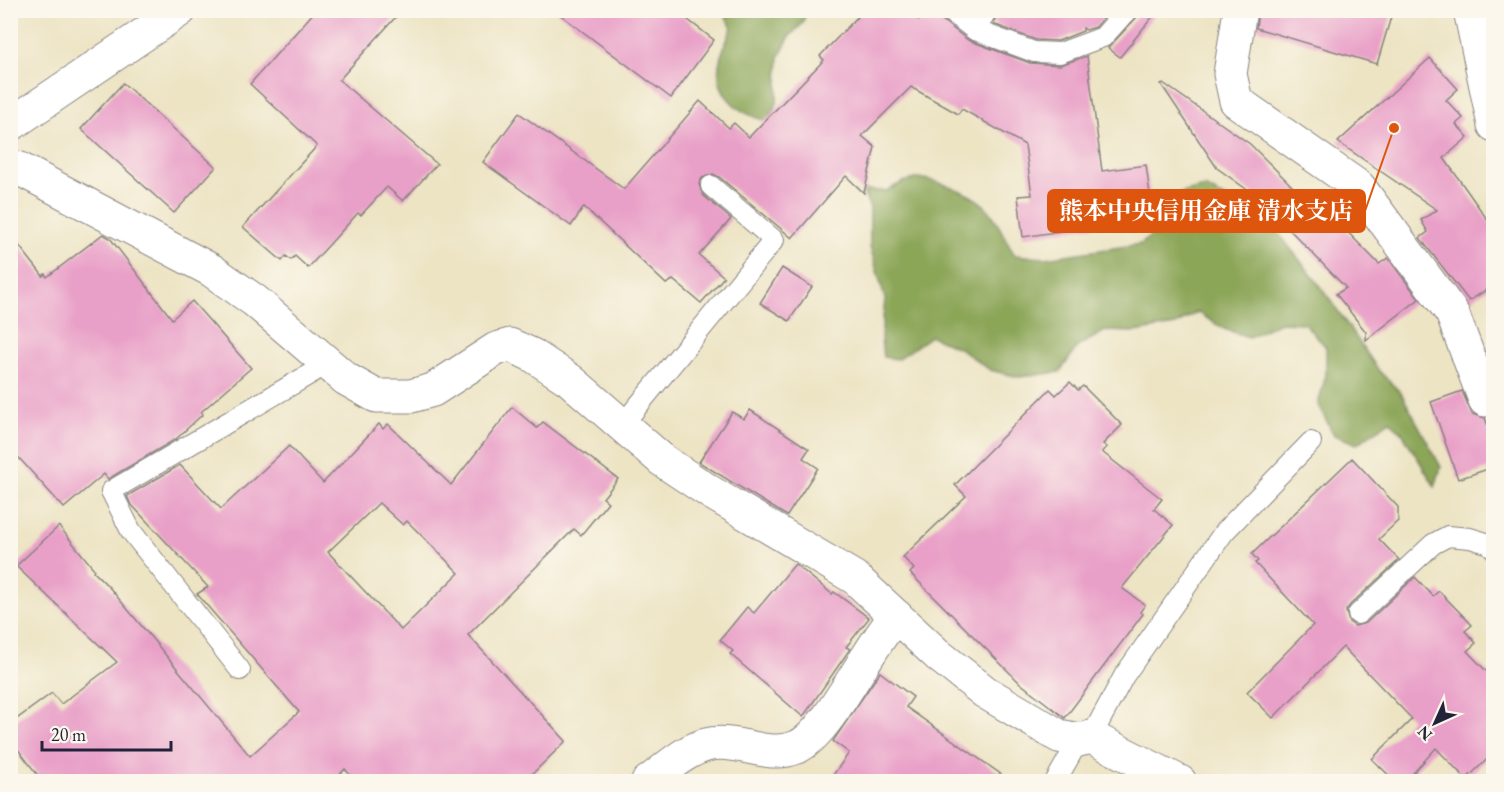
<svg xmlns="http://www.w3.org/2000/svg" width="1504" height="792" font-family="'EB Garamond','Noto Serif JP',serif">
  <rect width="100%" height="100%" fill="#fbf7ec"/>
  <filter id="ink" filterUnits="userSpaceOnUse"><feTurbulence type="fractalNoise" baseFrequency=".0167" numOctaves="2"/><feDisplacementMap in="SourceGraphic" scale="12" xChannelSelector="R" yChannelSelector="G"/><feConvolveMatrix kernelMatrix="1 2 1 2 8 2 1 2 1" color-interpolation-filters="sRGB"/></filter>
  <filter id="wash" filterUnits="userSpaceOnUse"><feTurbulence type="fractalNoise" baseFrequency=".008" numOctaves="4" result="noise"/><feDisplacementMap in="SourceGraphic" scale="24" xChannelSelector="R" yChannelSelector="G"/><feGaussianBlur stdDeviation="1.35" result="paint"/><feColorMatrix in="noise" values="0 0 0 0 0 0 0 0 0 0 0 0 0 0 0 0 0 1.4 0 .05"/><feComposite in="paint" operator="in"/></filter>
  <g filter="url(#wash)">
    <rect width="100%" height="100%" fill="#ede4c4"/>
    <g fill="#8ca659" stroke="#57644a" stroke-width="1.5">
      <path d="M722 11H806L803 23 790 36 779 57 777 103 767 121C735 113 709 90 722 53 725 44 729 36 732 27Z"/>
      <path d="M919 178C942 182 978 194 991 213 1000 226 1006 242 1015 255L1045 258 1141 244 1167 221 1181 193 1205 187 1250 211 1279 234 1325 292 1379 371 1401 393 1441 467 1435 487 1403 434 1390 421 1357 444 1334 435 1318 405 1326 375V347L1304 323 1280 322 1249 337 1224 329 1197 312 1176 325 1135 332 1105 331 1077 347 1060 372 1019 377 990 370 961 349 931 336 898 359 883 357 881 337 885 299 870 246V208L862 190 886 191 903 182Z"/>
    </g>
    <g id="blocks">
      <g fill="#e9a0c8" fill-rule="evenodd">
        <polygon points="316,10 402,10 339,80 437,164 403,201 387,187 361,215 358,213 308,268 295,256 291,260 286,256 282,261 243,227 317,146 250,84"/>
        <polygon points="554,10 675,10 714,40 671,98"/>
        <polygon points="864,10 909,10 919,20 930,10 937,10 942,20 968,40 1030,63 1060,65 1087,56 1102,171 1146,165 1152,209 1120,214 1121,222 1023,237 1018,196 1032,195 1025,145 962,109 958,114 911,87 862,136 875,147 864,193 846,176 792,238 719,177 713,174 702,178 699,184 703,195 731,219 699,255 724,277 701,303 673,280 666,284 584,207 571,226 483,162 519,113 624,189 700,101 729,128 734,123 749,137 824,60 820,56"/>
        <polygon points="999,10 1110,10 1096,27 1086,30 1083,28 1083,31 1058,41 1036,40 993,24"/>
        <polygon points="1139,10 1158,10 1120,57 1108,48 1136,18"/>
        <polygon points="1258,10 1393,10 1377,64 1256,28"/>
        <polygon points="1430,58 1458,89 1446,100 1463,118 1456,124 1468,137 1444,158 1494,229 1494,285 1469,301 1420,238 1428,232 1421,220 1437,210 1338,142"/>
        <polygon points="123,83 216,167 174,213 81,129"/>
        <polygon points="1163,83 1250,144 1323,217 1328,212 1379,264 1388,258 1419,299 1366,340 1366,332 1336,294 1346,288 1287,227 1292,222 1217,168 1161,84"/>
        <polygon points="10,234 43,276 45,274 47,277 103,234 110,238 172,319 192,301 251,368 201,412 203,414 176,439 108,479 104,474 64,508 10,448"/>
        <polygon points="782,268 812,287 789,321 760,303"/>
        <polygon points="1070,382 1078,390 1083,386 1122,425 1103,444 1107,447 1102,452 1162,499 1154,509 1173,525 1122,588 1145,605 1140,612 1143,614 1065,718 1020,683 910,573 914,569 903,557 966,496 955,485 1050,389 1056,395"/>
        <polygon points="1462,391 1472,414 1485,418 1494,442 1494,467 1458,479 1431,402"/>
        <path d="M512 407 537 428 543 422 618 479 603 498 608 502 581 535 574 529 468 635 566 741 524 782H356L345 769 333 782H43L10 739V724L52 693 61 704 117 662 16 566 59 526 94 569 93 571 109 587 250 756 299 712 197 594 208 587 130 503 127 496 180 465 221 509 289 446 323 483 379 424 383 429 388 424 451 485ZM379 503 403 525 407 521 459 573 401 630 328 552Z"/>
        <polygon points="750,410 809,449 803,458 818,468 787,516 699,462 732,412 744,419"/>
        <polygon points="1352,458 1398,507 1398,521 1379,539 1399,560 1350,605 1346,611 1349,622 1355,626 1366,623 1415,577 1433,596 1439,591 1472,625 1465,631 1476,643 1467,651 1494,679 1494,753 1466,779 1436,748 1405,782 1396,782 1372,759 1412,719 1343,647 1273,718 1247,692 1313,625 1255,563 1258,561 1252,554"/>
        <polygon points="795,564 832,594 834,592 869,618 846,647 850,649 803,717 730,654 733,651 720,640 747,607 754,613"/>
        <polygon points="880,672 913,697 906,707 1012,782 828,782 849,753 833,741"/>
      </g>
    </g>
  </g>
  <g filter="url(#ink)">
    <use href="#blocks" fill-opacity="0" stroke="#888380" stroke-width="1.5"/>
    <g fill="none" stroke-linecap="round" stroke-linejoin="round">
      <defs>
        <g id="lane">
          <polyline points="949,10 975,30"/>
          <polyline points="987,10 975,30 1034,52 1060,53 1103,37 1127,10"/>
          <polyline points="623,424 774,240 711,186"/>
          <polyline points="1358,614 1433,544 1448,536 1470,538 1490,544 1494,549"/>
          <polyline points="240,670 131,531 111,491 327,364"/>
          <polyline points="1091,737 1124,676 1224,532 1311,442"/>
          <polyline points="1055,782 1079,740"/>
        </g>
        <g id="street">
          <polyline points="1240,10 1230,74 1236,101 1359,187 1452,313 1485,400 1494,398"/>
          <polyline points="1470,10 1494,125"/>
          <polyline points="10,125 180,10"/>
          <polyline points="10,167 18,168 211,270 255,301 346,379 376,396 411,396 433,390 496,349 510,345 532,355 570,380 662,460 710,492 855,578 938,655 985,692 1059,736 1079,740 1091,737 1180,782"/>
          <path d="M648 782C666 769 684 751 706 745 737 737 767 760 797 747 829 733 867 648 896 616"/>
        </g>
      </defs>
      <use href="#lane" stroke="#888380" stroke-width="22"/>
      <use href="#street" stroke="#888380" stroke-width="35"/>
      <use href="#lane" stroke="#fff" stroke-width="20"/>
      <use href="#street" stroke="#fff" stroke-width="33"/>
    </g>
  </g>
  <path fill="none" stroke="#de560e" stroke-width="2" d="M1394 128L1365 211"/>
  <circle fill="#de560e" stroke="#fbf7ec" stroke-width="2" cx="1394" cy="128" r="6"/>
  <rect fill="#de560e" stroke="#de560e" stroke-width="2" x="1048" y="190" width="317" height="42" rx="6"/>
  <g font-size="24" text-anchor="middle" font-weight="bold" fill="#fff">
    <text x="1206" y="219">熊本中央信用金庫 清水支店</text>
  </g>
  <rect width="1504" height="792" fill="none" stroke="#fbf7ec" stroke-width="36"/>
  <g transform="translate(1435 723) rotate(225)" stroke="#fbf7ec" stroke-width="4.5" paint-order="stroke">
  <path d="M0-4.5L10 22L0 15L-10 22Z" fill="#22223b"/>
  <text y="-9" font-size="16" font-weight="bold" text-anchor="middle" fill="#22223b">N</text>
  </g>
  <path d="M42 741v9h129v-9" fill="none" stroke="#22223b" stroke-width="3"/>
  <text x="51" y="741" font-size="18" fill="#22223b" stroke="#fbf7ec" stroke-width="4.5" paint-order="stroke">20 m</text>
</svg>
